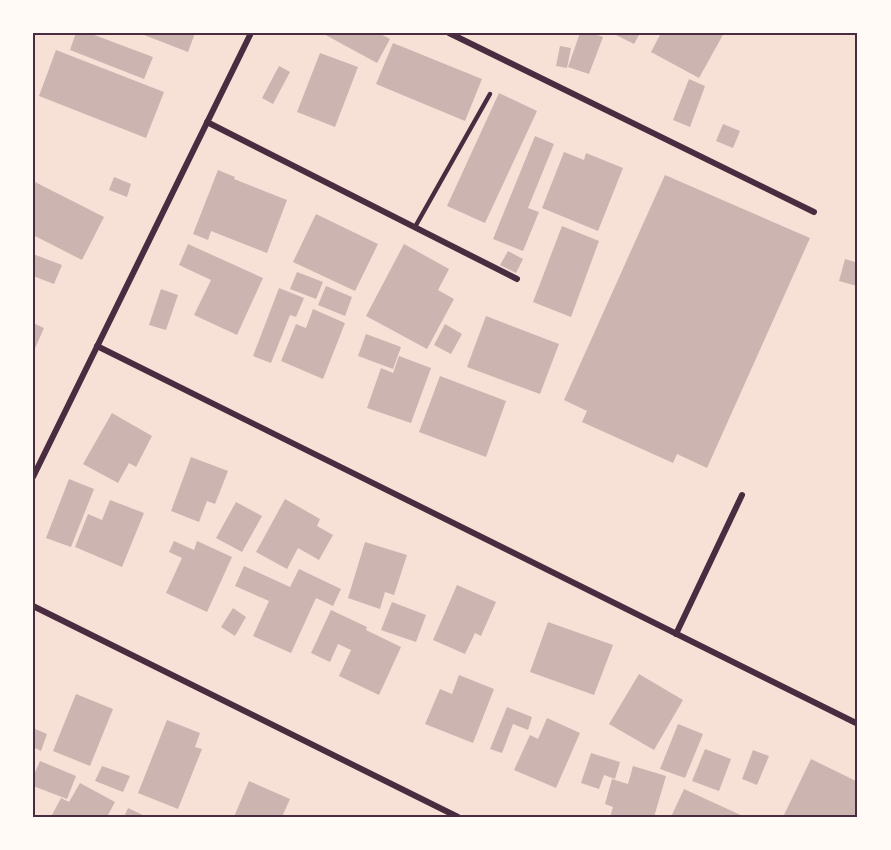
<svg xmlns="http://www.w3.org/2000/svg" width="891" height="850" font-family="Montserrat,sans-serif">
  <rect width="100%" height="100%" fill="#f7e1d7"/>
  <g fill="#ccb4b1">
    <polygon points="76,33 89,33 153,57 144,79 70,50"/>
    <polygon points="139,33 195,33 188,52"/>
    <polygon points="322,33 379,33 390,39 377,63"/>
    <polygon points="580,33 592,33 603,37 589,74 568,67"/>
    <polygon points="612,33 640,33 634,44"/>
    <polygon points="661,33 724,33 699,78 651,52"/>
    <polygon points="393,43 482,79 465,121 376,84"/>
    <polygon points="560,46 571,48 567,68 556,66"/>
    <polygon points="56,50 164,92 146,138 39,96"/>
    <polygon points="320,53 358,67 335,127 297,112"/>
    <polygon points="279,66 290,72 273,104 262,98"/>
    <polygon points="689,79 705,86 690,127 673,120"/>
    <polygon points="499,93 537,111 485,223 447,206"/>
    <polygon points="723,124 740,131 733,148 716,141"/>
    <polygon points="535,136 554,144 528,208 539,212 523,251 493,239"/>
    <polygon points="564,152 584,160 586,153 623,168 598,231 542,208"/>
    <polygon points="218,170 235,177 234,179 287,200 267,253 211,231 208,240 193,234"/>
    <polygon points="665,175 810,238 707,468 677,454 673,463 582,422 587,411 564,400"/>
    <polygon points="114,177 131,184 127,197 109,190"/>
    <polygon points="33,181 104,217 82,260 33,235"/>
    <polygon points="316,214 378,244 355,291 293,262"/>
    <polygon points="562,226 599,241 571,317 533,302"/>
    <polygon points="188,244 263,278 237,335 194,315 211,280 179,265"/>
    <polygon points="404,244 449,269 438,290 454,299 427,349 366,316"/>
    <polygon points="508,251 523,259 516,273 500,265"/>
    <polygon points="33,254 62,265 54,284 33,276"/>
    <polygon points="845,259 858,263 857,286 839,281"/>
    <polygon points="297,272 323,282 316,299 290,289"/>
    <polygon points="326,286 352,297 345,316 318,305"/>
    <polygon points="279,288 304,298 296,317 290,315 271,363 253,356"/>
    <polygon points="161,289 178,295 166,330 149,325"/>
    <polygon points="313,309 345,323 323,379 281,361 296,324 306,328"/>
    <polygon points="486,316 559,344 540,394 467,367"/>
    <polygon points="33,323 44,328 33,353"/>
    <polygon points="445,324 462,334 451,354 434,345"/>
    <polygon points="366,334 401,347 393,369 358,356"/>
    <polygon points="399,356 431,368 411,423 367,408 381,368 393,373"/>
    <polygon points="440,376 506,401 486,457 419,432"/>
    <polygon points="112,413 152,436 136,467 129,463 118,483 83,464"/>
    <polygon points="191,457 228,471 215,504 207,501 199,522 171,511"/>
    <polygon points="69,479 94,489 71,547 46,538"/>
    <polygon points="285,499 320,519 317,526 333,535 319,560 298,548 287,569 256,552"/>
    <polygon points="110,500 144,513 122,567 75,547 88,514 102,520"/>
    <polygon points="236,502 262,516 242,552 216,538"/>
    <polygon points="174,541 194,550 197,541 232,557 207,612 166,593 182,558 169,552"/>
    <polygon points="365,542 407,555 394,595 385,592 380,609 348,598"/>
    <polygon points="244,566 290,587 299,569 341,589 333,606 316,598 291,653 253,636 269,601 235,586"/>
    <polygon points="457,585 496,602 481,636 475,633 465,654 433,640"/>
    <polygon points="392,602 426,615 416,642 381,630"/>
    <polygon points="233,608 246,617 235,636 221,627"/>
    <polygon points="331,610 367,627 366,630 401,647 379,695 339,676 351,650 338,644 330,662 311,653"/>
    <polygon points="548,622 613,645 594,695 530,672"/>
    <polygon points="639,674 683,700 654,750 609,724"/>
    <polygon points="459,675 494,689 473,743 425,724 440,689 452,694"/>
    <polygon points="76,694 113,709 90,766 53,751"/>
    <polygon points="507,707 532,717 528,730 513,724 502,753 490,749"/>
    <polygon points="547,718 580,733 556,788 514,770 530,735 538,739"/>
    <polygon points="167,720 200,733 195,747 202,749 178,809 138,793"/>
    <polygon points="678,724 703,734 685,778 660,769"/>
    <polygon points="33,728 47,734 41,751 33,747"/>
    <polygon points="705,749 731,759 719,791 692,781"/>
    <polygon points="753,750 769,756 757,785 742,779"/>
    <polygon points="591,753 620,762 615,779 604,775 599,789 581,783"/>
    <polygon points="811,759 858,782 858,817 783,817"/>
    <polygon points="40,761 76,776 67,799 33,786 33,777"/>
    <polygon points="102,766 130,776 123,792 95,781"/>
    <polygon points="633,766 666,776 654,817 610,817 613,807 605,804 612,779 628,784"/>
    <polygon points="249,781 290,799 282,817 234,817"/>
    <polygon points="80,783 115,802 107,817 51,817 61,798 69,802"/>
    <polygon points="684,789 745,817 671,817"/>
    <polygon points="128,808 147,817 124,817"/>
  </g>
  <g fill="none" stroke-linecap="round" stroke-linejoin="round">
    <polyline stroke="#4a2c40" stroke-width="4.5" points="415,227 490,94"/>
    <g stroke="#4a2c40" stroke-width="6">
      <polyline points="449,33 814,212"/>
      <polyline points="207,122 517,279"/>
      <polyline points="97,346 858,724"/>
      <polyline points="33,477 251,33"/>
      <polyline points="33,606 458,817"/>
      <polyline points="676,634 742,495"/>
    </g>
  </g>
  <rect width="891" height="850" fill="none" stroke="#fffaf5" stroke-width="69"/>
  <rect x="34" y="34" width="822" height="782" fill="none" stroke="#4a2c40" stroke-width="2"/>
</svg>
